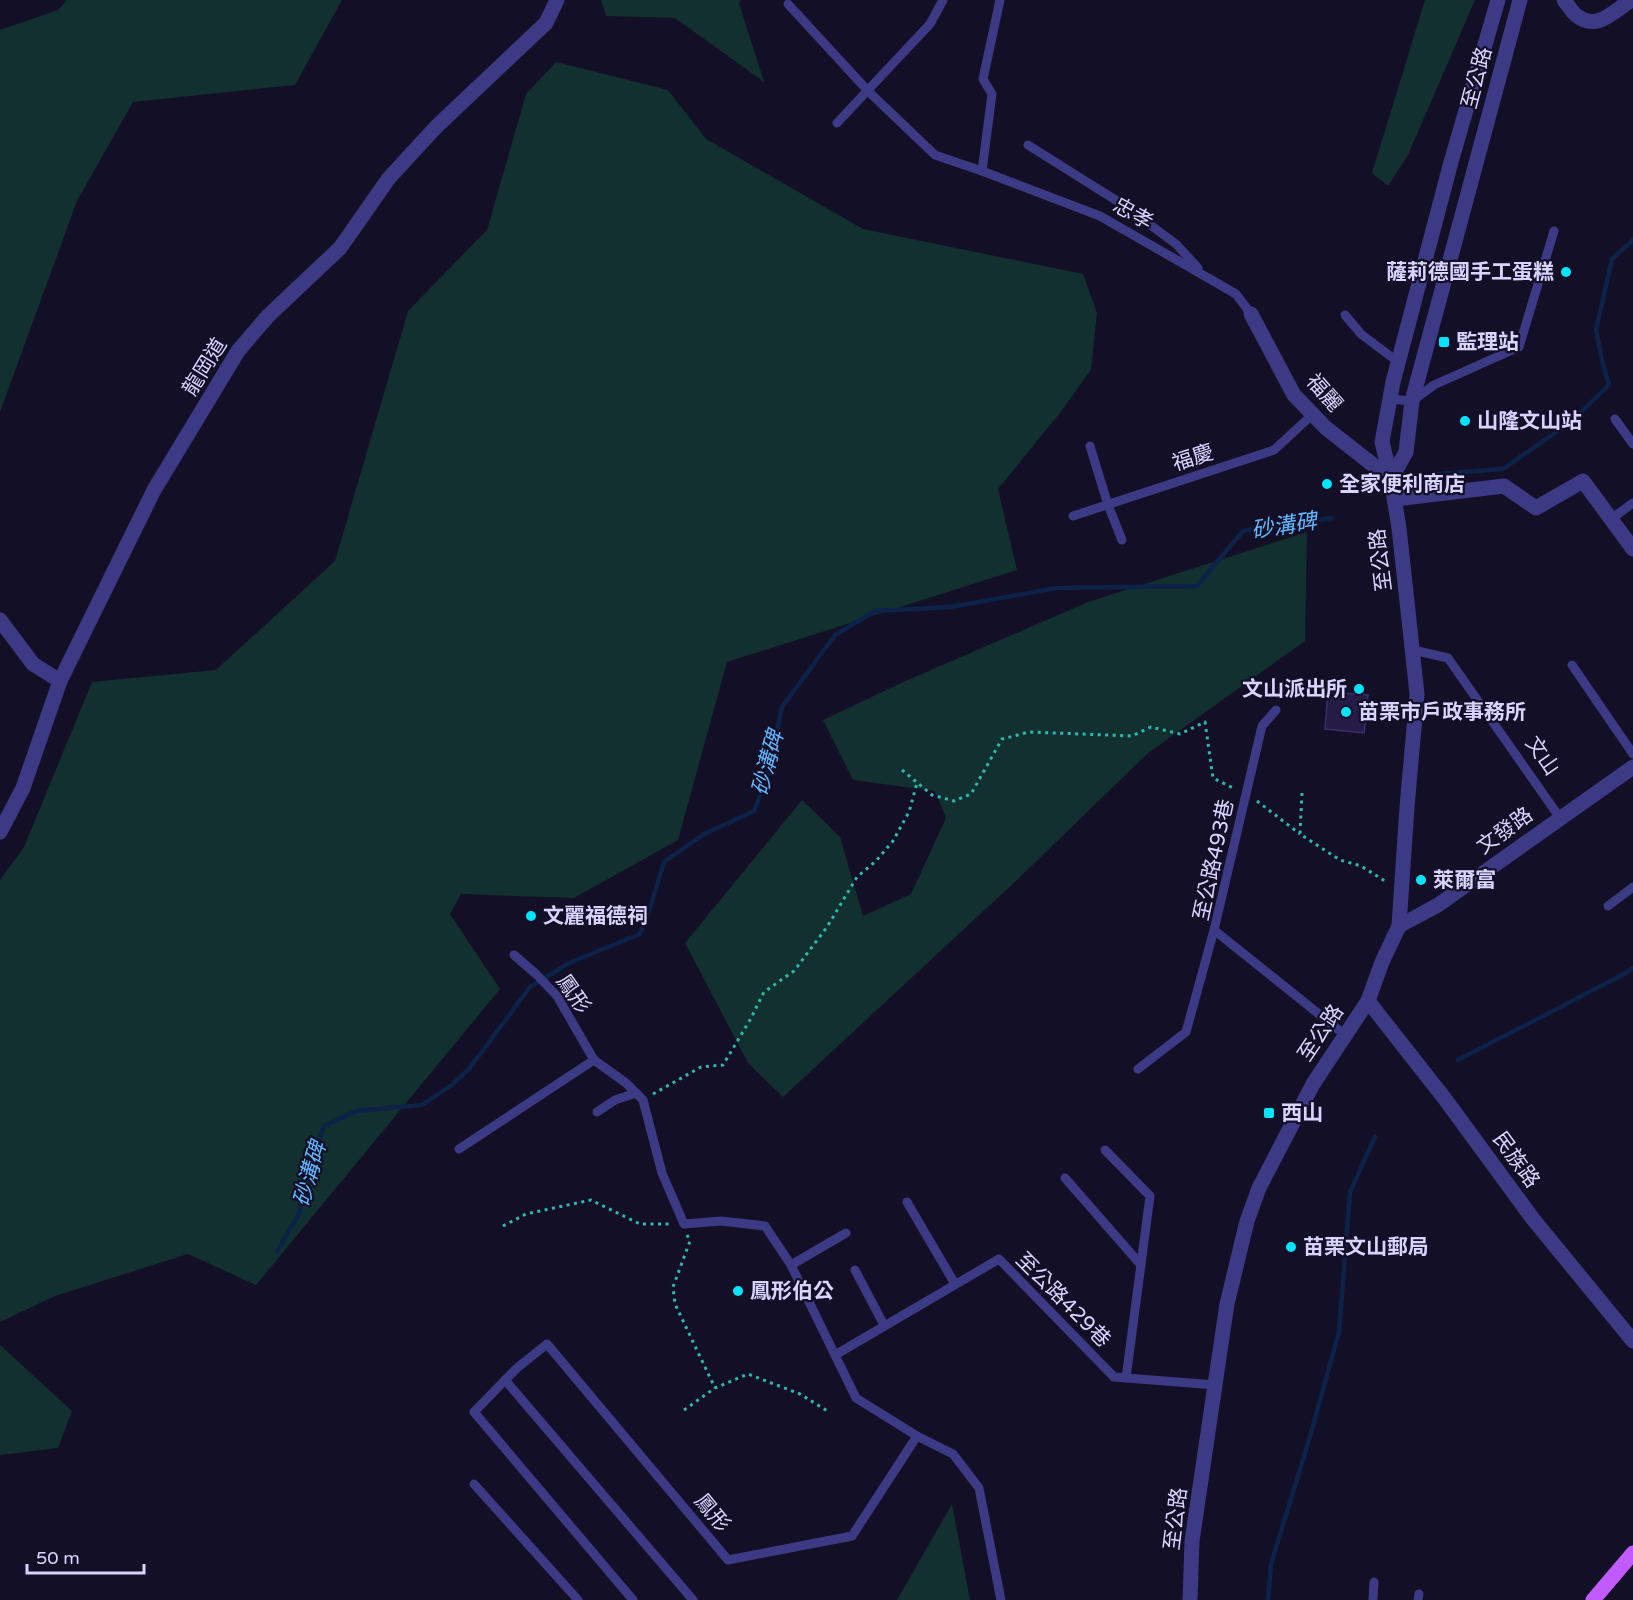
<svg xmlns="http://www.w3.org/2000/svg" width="1633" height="1600" font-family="'Varela Round','Noto Sans TC',sans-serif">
  <rect width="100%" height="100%" fill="#130f26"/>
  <g fill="#12302f">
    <polygon points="67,0 342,0 295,85 133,102 77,201 0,412 0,30 58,10"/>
    <polygon points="601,0 741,0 739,3 764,82 675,18 606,16"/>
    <polygon points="1425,0 1475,0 1408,155 1388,186 1372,173"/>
    <polygon points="556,62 668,90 706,139 863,229 1083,274 1097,313 1091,370 1059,414 998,489 1017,570 727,662 678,840 574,898 461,894 450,914 500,989 256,1285 188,1254 55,1296 0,1322 0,880 24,847 92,682 216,670 335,561 408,311 487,230 526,94"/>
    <polygon points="1307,532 1305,641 1147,754 1018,879 783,1097 748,1063 685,943 802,800 840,837 863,916 911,894 946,818 935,791 853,780 823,720 901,683 1088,602"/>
    <polygon points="0,1345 72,1411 58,1448 0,1455"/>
    <polygon points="952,1504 970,1600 897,1600"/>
  </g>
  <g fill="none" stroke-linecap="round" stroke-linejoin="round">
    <g stroke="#0c2248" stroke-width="4.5">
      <polyline points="1438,474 1503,469 1572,421 1609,385 1602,360 1596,330 1612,259 1633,240"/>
      <polyline points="1458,1060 1624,974 1633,968"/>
      <polyline points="277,1252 299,1214 307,1172 324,1126 356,1111 422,1105 453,1084 469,1069 530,987 569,963 640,934 651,905 664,862 704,834 754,811 767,778 782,707 835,635 875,611 950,607 1057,588 1197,586 1243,531 1332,518"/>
      <polyline points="1268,1600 1271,1564 1309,1440 1339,1332 1350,1192 1375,1137"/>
    </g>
  </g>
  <polygon fill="#241b47" stroke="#3b2d73" stroke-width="1.5" points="1328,692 1368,695 1364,733 1325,729"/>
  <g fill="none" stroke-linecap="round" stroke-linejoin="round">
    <g stroke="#2fb8b0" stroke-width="3" stroke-dasharray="3 4.5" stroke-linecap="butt">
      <polyline points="902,770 932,795 954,801 971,794 1002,739 1029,732 1132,736 1151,727 1180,734 1205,722 1213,778 1235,789"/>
      <polyline points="1302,793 1300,834 1340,860 1361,866 1388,883"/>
      <polyline points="1257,801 1300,834"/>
      <polyline points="653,1094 701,1067 723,1065 750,1020 764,992 794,971 827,927 857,877 876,861 893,841 909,812 917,783"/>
      <polyline points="503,1226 526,1214 591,1200 640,1224 670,1224"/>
      <polyline points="687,1235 690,1241 673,1287 675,1304 715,1388"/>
      <polyline points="684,1410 715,1388 748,1374 800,1394 829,1412"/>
    </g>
    <g stroke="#3d3a85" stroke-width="9">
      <polyline points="1000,0 983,79 992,94 982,171 1100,216 1236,294 1251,314"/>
      <polyline points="788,4 868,91 935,155 982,171"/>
      <polyline points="837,123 930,24 943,0"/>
      <polyline points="1028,145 1122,204 1176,244 1198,268"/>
      <polyline points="1345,315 1361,334 1398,362"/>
      <polyline points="1390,399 1412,401 1434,385 1519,347 1554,231"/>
      <polyline points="1615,419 1633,444"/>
      <polyline points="1090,446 1108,505 1122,540"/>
      <polyline points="1073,516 1274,450 1313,414"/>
      <polyline points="1611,519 1633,503"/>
      <polyline points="1413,650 1448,658 1560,818"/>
      <polyline points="1572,665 1633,754"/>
      <polyline points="1276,710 1262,726 1214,930 1345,1035"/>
      <polyline points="1608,906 1633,887"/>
      <polyline points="514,955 536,974 557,996 594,1060 626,1083 643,1100 662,1173 684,1224 721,1221 765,1226 791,1265 856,1398 917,1436 953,1454 979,1488 1001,1600"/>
      <polyline points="1138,1069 1186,1032 1214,930"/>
      <polyline points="597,1112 615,1100 636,1093"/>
      <polyline points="459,1149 594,1060"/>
      <polyline points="1105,1150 1150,1196 1126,1378"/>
      <polyline points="1065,1178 1141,1265"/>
      <polyline points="907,1202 955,1284"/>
      <polyline points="791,1265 846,1233"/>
      <polyline points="855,1270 884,1325"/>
      <polyline points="835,1355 999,1259 1114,1377 1215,1385"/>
      <polyline points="505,1380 693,1600"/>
      <polyline points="474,1484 578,1600"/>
      <polyline points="633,1600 474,1412 517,1368 547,1344 728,1560 852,1536 917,1436"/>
      <polyline points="1373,1600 1374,1582"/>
      <polyline points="1418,1600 1419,1594"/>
    </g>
    <g stroke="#3d3a85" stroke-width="15">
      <path d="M1564 0C1568 5 1571 11 1576 15 1596 32 1613 12 1630 1"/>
      <polyline points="1251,314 1294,395 1326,428 1391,479"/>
      <polyline points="1395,499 1504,486 1536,508 1583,481 1633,549"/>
      <polyline points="0,620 33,664 60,681"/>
    </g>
    <g stroke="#3d3a85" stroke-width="15">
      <polyline points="1391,479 1406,452 1412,401 1520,0"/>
      <polyline points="0,832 23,788 60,681 154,490 238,351 268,316 340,248 389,178 436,127 546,23 557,0"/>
      <polyline points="1399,926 1438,905 1633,767"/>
      <polyline points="1368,1001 1445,1099 1533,1219 1633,1341"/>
      <polyline points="1190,1600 1192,1541 1215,1385 1227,1304 1247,1221 1259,1188 1313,1084 1368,1001 1382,962 1399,926 1407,807 1417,694 1399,528 1391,479 1382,442 1393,382 1451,162 1498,0"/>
    </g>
    <polyline stroke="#c25bff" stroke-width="15" points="1593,1600 1633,1553"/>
  </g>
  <g fill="#00e5ff" stroke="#130f26" stroke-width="2">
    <circle cx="1566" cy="272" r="6"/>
    <rect x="1438" y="336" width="12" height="12" rx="3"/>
    <circle cx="1465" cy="421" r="6"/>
    <circle cx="1327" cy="484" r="6"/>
    <circle cx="1359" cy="689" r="6"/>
    <circle cx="1346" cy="712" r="6"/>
    <circle cx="1421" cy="880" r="6"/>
    <circle cx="531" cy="916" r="6"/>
    <rect x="1263" y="1107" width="12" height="12" rx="3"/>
    <circle cx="1291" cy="1247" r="6"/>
    <circle cx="738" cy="1291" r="6"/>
  </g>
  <g text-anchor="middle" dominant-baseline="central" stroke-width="4.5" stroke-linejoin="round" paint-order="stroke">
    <g font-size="21" fill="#d9d4ff" stroke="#130f26">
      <text transform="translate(1477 78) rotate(-75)">至公路</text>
      <text transform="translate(1133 214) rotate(29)">忠孝</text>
      <text transform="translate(205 367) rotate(-58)">龍岡道</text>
      <text transform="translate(1324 393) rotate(49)">福麗</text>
      <text transform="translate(1193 458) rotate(-18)">福慶</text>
      <text transform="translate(1381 560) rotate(-97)">至公路</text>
      <text transform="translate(1542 756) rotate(55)">文山</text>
      <text transform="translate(1505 831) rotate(-36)">文發路</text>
      <text transform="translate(1214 860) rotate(-78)">至公路493巷</text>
      <text transform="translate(573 994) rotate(55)">鳳形</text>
      <text transform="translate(1321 1033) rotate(-56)">至公路</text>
      <text transform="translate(1516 1160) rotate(54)">民族路</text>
      <text transform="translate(1063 1300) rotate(45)">至公路429巷</text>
      <text transform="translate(712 1513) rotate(50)">鳳形</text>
      <text transform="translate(1176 1519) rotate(-83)">至公路</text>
    </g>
    <g font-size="21" font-weight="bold" fill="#d9d4ff" stroke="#130f26" text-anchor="start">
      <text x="1554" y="272" text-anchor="end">薩莉德國手工蛋糕</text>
      <text x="1456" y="342">監理站</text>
      <text x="1477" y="421">山隆文山站</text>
      <text x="1339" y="484">全家便利商店</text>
      <text x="1347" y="689" text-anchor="end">文山派出所</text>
      <text x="1358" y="712">苗栗市戶政事務所</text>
      <text x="1433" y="880">萊爾富</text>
      <text x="543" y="916">文麗福德祠</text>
      <text x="1281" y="1113">西山</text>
      <text x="1303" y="1247">苗栗文山郵局</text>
      <text x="750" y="1291">鳳形伯公</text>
    </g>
    <g font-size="22" font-style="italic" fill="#62b6ff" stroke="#130f26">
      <text transform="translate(1284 526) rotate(-9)">砂溝碑</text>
      <text transform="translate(768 763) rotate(-75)">砂溝碑</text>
      <text transform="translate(310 1174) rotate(-74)">砂溝碑</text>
    </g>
  </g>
  <path d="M27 1564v9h117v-9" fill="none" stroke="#d9d4ff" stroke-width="3"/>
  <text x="36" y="1564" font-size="18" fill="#d9d4ff" stroke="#130f26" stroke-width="4.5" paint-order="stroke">50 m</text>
</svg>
